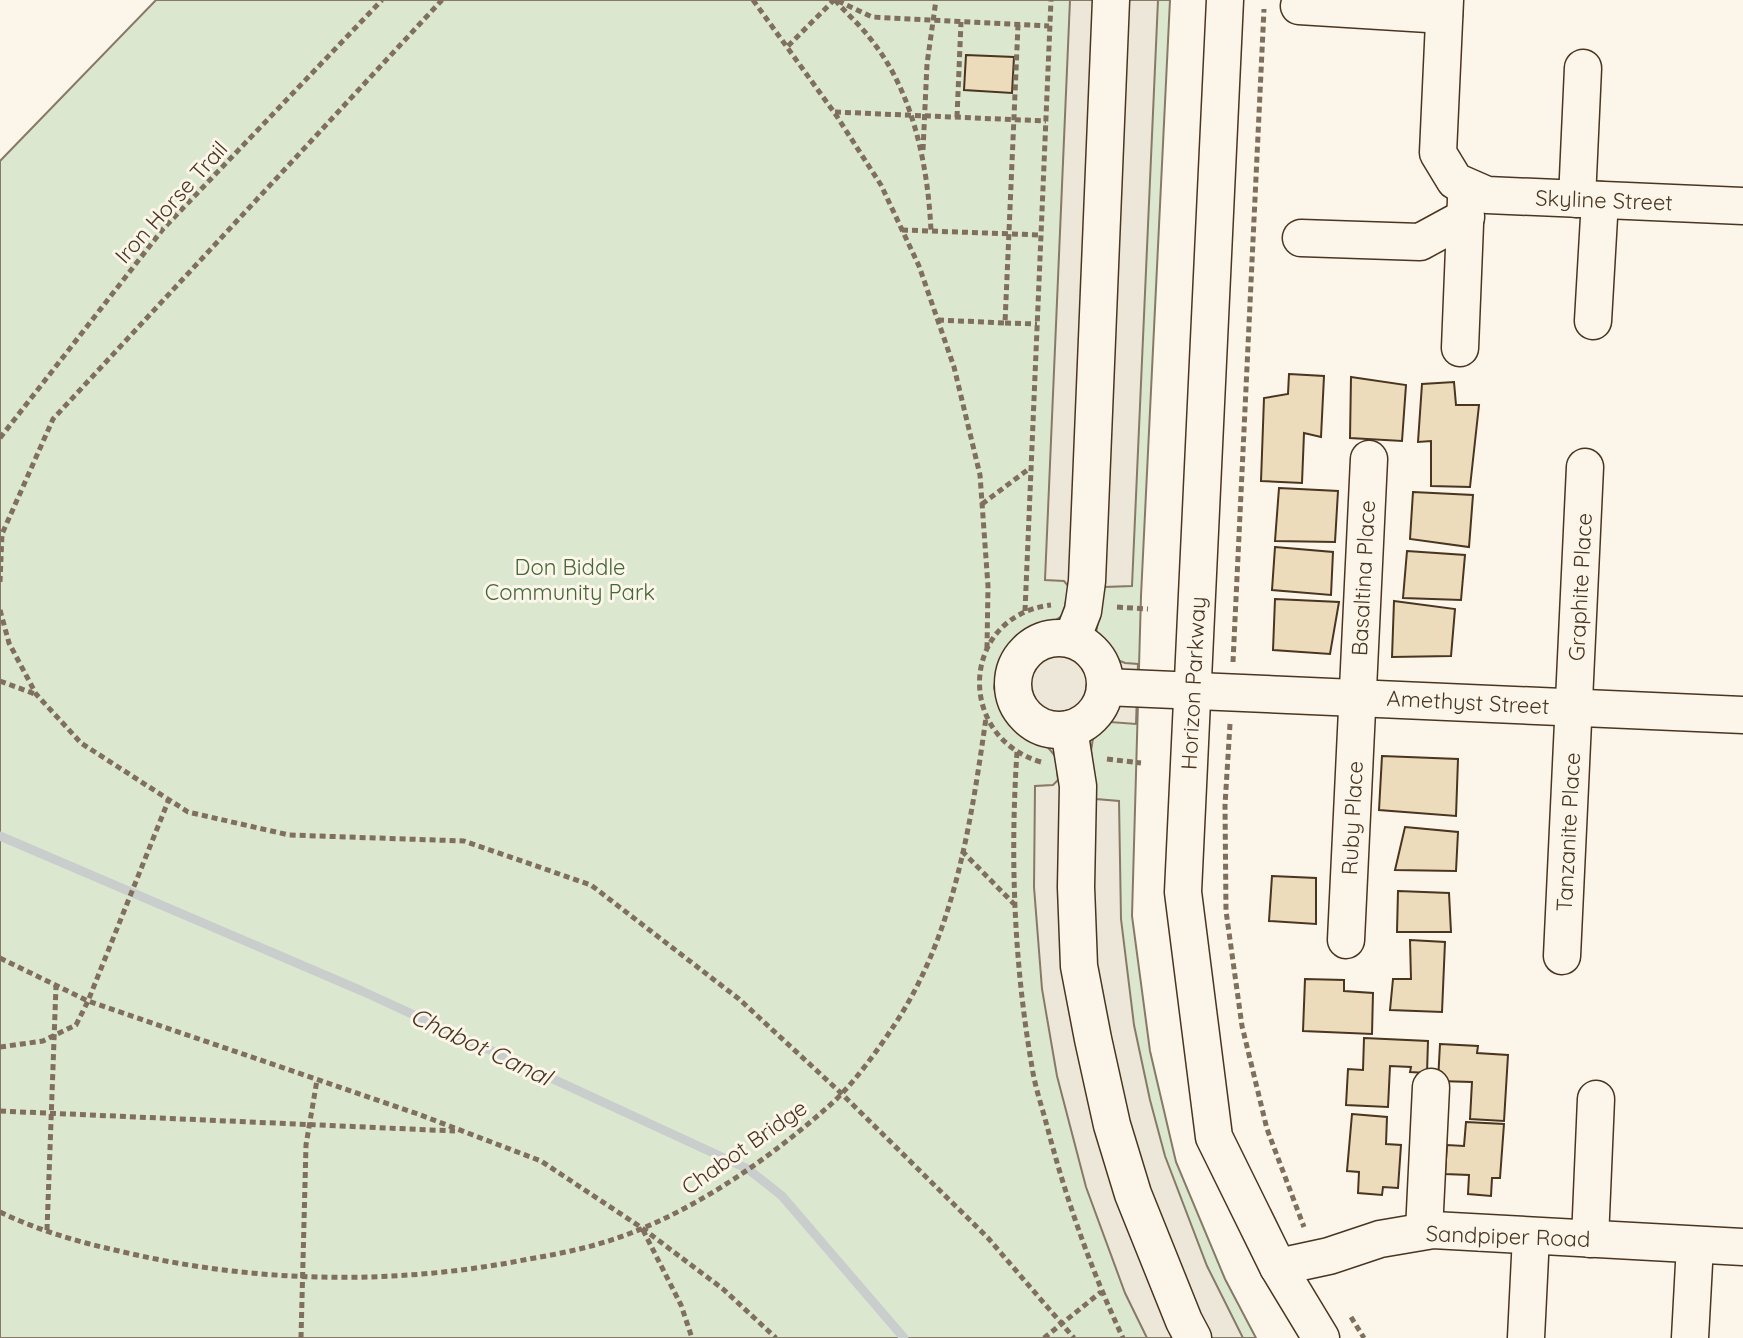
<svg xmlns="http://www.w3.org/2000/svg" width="1743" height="1338" font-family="Quicksand,sans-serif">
  <rect width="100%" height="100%" fill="#fbf6e9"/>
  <polygon fill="#dce7d0" stroke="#887966" stroke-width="2" points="156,0 1170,0 1141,596 1132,916 1150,1051 1176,1162 1225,1279 1256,1338 0,1338 0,161"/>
  <polygon fill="#ede7d9" stroke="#887966" stroke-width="2" points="1070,0 1158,0 1132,586 1104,587 1096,633 1110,657 1125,663 1138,664 1136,724 1110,722 1100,725 1093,738 1091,751 1096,799 1119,801 1121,919 1134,1025 1150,1100 1165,1156 1207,1266 1243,1338 1147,1338 1125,1293 1086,1187 1057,1076 1042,989 1034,887 1035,786 1053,785 1058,780 1056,757 1046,745 1030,739 1015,727 1001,710 994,688 998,667 1008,645 1021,634 1036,626 1053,622 1063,615 1069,587 1064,581 1045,580"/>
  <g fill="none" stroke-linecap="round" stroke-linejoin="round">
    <polyline stroke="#c9cecd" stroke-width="9" points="0,836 362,991 748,1169 782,1196 904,1338"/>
  </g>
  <g fill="#ecdcbc" stroke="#4a3520" stroke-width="2">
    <polygon points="966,55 1014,57 1012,93 964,90"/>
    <polygon points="1289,374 1324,376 1321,437 1304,433 1302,483 1261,481 1264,398 1288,394"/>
    <polygon points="1351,377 1406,385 1402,441 1350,438"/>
    <polygon points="1454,382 1456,405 1479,405 1470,487 1431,486 1431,441 1418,442 1422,384"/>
    <polygon points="1279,488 1338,491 1335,542 1275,541"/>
    <polygon points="1413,492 1473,495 1469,547 1410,539"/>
    <polygon points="1275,547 1333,552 1331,595 1272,590"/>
    <polygon points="1407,551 1465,555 1461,600 1403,598"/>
    <polygon points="1275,599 1339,602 1330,654 1273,650"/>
    <polygon points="1394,601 1455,609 1451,656 1392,657"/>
    <polygon points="1382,756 1458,759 1456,816 1379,810"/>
    <polygon points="1405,827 1458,832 1456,871 1395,870"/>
    <polygon points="1272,876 1316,878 1316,924 1269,921"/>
    <polygon points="1398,891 1449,893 1451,932 1397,932"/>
    <polygon points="1410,940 1445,942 1442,1012 1390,1010 1393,979 1411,979"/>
    <polygon points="1305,979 1344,980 1344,991 1373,993 1372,1034 1303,1031"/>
    <polygon points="1364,1038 1428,1041 1427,1073 1410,1072 1411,1067 1390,1066 1388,1107 1346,1105 1348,1069 1363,1070"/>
    <polygon points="1440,1044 1478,1046 1477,1053 1508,1055 1504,1121 1470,1119 1472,1082 1438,1081"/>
    <polygon points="1352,1114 1387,1117 1386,1144 1401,1145 1398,1188 1383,1187 1382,1195 1358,1193 1359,1172 1347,1171"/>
    <polygon points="1466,1122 1504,1124 1500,1178 1492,1178 1491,1196 1468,1194 1469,1175 1445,1174 1447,1145 1464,1146"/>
  </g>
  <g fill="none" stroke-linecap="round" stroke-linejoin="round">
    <defs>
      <g id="minor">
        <polyline points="1225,0 1183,892 1214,1137 1278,1267 1321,1338"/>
        <polyline points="1445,0 1438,153 1455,181 1487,195 1743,206"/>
        <polyline points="1299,6 1444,15"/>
        <polyline points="1577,199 1583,68"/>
        <polyline points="1301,238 1420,242 1466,217"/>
        <polyline points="1593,321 1600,200"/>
        <polyline points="1460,348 1466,199"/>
        <circle cx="1059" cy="684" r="46"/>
        <polyline points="1072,639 1083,611 1087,581 1111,0"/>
        <polyline points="1105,687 1743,715"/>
        <polyline points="1069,729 1078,786 1076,887 1079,966 1093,1039 1112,1125 1133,1194 1184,1321 1193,1338"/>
        <polyline points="1346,940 1369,459"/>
        <polyline points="1562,956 1585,467"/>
        <polyline points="1424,1231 1431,1087"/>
        <polyline points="1590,1239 1596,1099"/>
        <polyline points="1278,1267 1329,1256 1380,1239 1433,1230 1743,1247"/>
        <polyline points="1526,1338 1531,1236"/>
        <polyline points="1690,1338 1695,1245"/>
      </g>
    </defs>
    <use href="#minor" stroke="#4a3520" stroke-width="39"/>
    <g stroke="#7f6f5c" stroke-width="5" stroke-dasharray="6 4" stroke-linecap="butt">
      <polyline points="753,0 836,115 881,185 919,266 954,367 980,475 988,586 987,648"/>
      <path d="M835 0C846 13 859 24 869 37 913 90 928 165 931 231"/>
      <polyline points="838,1 872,17 1049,26"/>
      <polyline points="788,46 834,0"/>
      <polyline points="835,112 1046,121"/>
      <polyline points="957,117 961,22"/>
      <polyline points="923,150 927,64 936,0"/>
      <polyline points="902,230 1041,235"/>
      <polyline points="938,320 1005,323 1018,25"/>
      <polyline points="1005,323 1037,324"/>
      <polyline points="0,438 163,229 382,0"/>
      <polyline points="982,504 1030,468"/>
      <polyline points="0,582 2,534 53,419 442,0"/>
      <polyline points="1117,607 1148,609"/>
      <polyline points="0,610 9,643 36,694 81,743 188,812 289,835 464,841 591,885 739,999 841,1093 988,1238 1074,1338"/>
      <polyline points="1025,611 1051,0"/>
      <polyline points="1233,662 1264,9"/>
      <polyline points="0,681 35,694"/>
      <polyline points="1230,724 1225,805 1226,911 1242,1026 1267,1129 1304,1227"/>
      <path d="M1017 752C1010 857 1014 963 1032 1067 1035 1087 1042 1107 1047 1126 1066 1199 1091 1270 1123 1338"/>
      <polyline points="1107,759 1141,763"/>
      <path d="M1041 762C955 737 960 616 1051 605"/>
      <polyline points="962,851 1014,904"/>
      <polyline points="0,958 88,1001 418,1114 541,1161 642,1228 723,1289 776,1338"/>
      <polyline points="0,1047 43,1041 55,1035 76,1025 88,1001 169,799"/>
      <polyline points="0,1111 455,1131"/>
      <path d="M0 1212C37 1230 78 1242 119 1251 253 1283 393 1286 529 1259 564 1253 598 1246 631 1233 703 1205 771 1157 829 1106 852 1086 878 1050 895 1024 955 933 971 822 986 718"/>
      <polyline points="47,1230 56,986"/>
      <polyline points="643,1230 681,1305 692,1338"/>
      <polyline points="1351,1317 1364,1338"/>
      <polyline points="301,1338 306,1145 317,1080"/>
      <polyline points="1044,1338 1101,1292"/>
    </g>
    <use href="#minor" stroke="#fbf6e9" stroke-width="36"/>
  </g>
  <g text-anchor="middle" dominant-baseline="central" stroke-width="6" stroke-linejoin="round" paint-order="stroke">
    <g font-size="22" fill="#4a3520" stroke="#fbf6e9">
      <text transform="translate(1604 200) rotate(2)">Skyline Street</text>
      <text transform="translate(171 202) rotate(-48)">Iron Horse Trail</text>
      <text transform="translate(1363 578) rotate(-87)">Basaltina Place</text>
      <text transform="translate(1580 587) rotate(-87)">Graphite Place</text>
      <text transform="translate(1193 683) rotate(-87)">Horizon Parkway</text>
      <text transform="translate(1468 702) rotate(3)">Amethyst Street</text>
      <text transform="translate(1352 818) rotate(-87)">Ruby Place</text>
      <text transform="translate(1568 832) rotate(-87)">Tanzanite Place</text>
      <text transform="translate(744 1147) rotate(-35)">Chabot Bridge</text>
      <text transform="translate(1508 1236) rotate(2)">Sandpiper Road</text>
    </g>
    <g font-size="22" fill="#436837" stroke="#fbf6e9">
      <text x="570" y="567">Don Biddle<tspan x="570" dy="25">Community Park</tspan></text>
    </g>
    <g font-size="24" font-style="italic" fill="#4a3520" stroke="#fbf6e9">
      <text transform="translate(481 1046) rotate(25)">Chabot Canal</text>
    </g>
  </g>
</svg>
